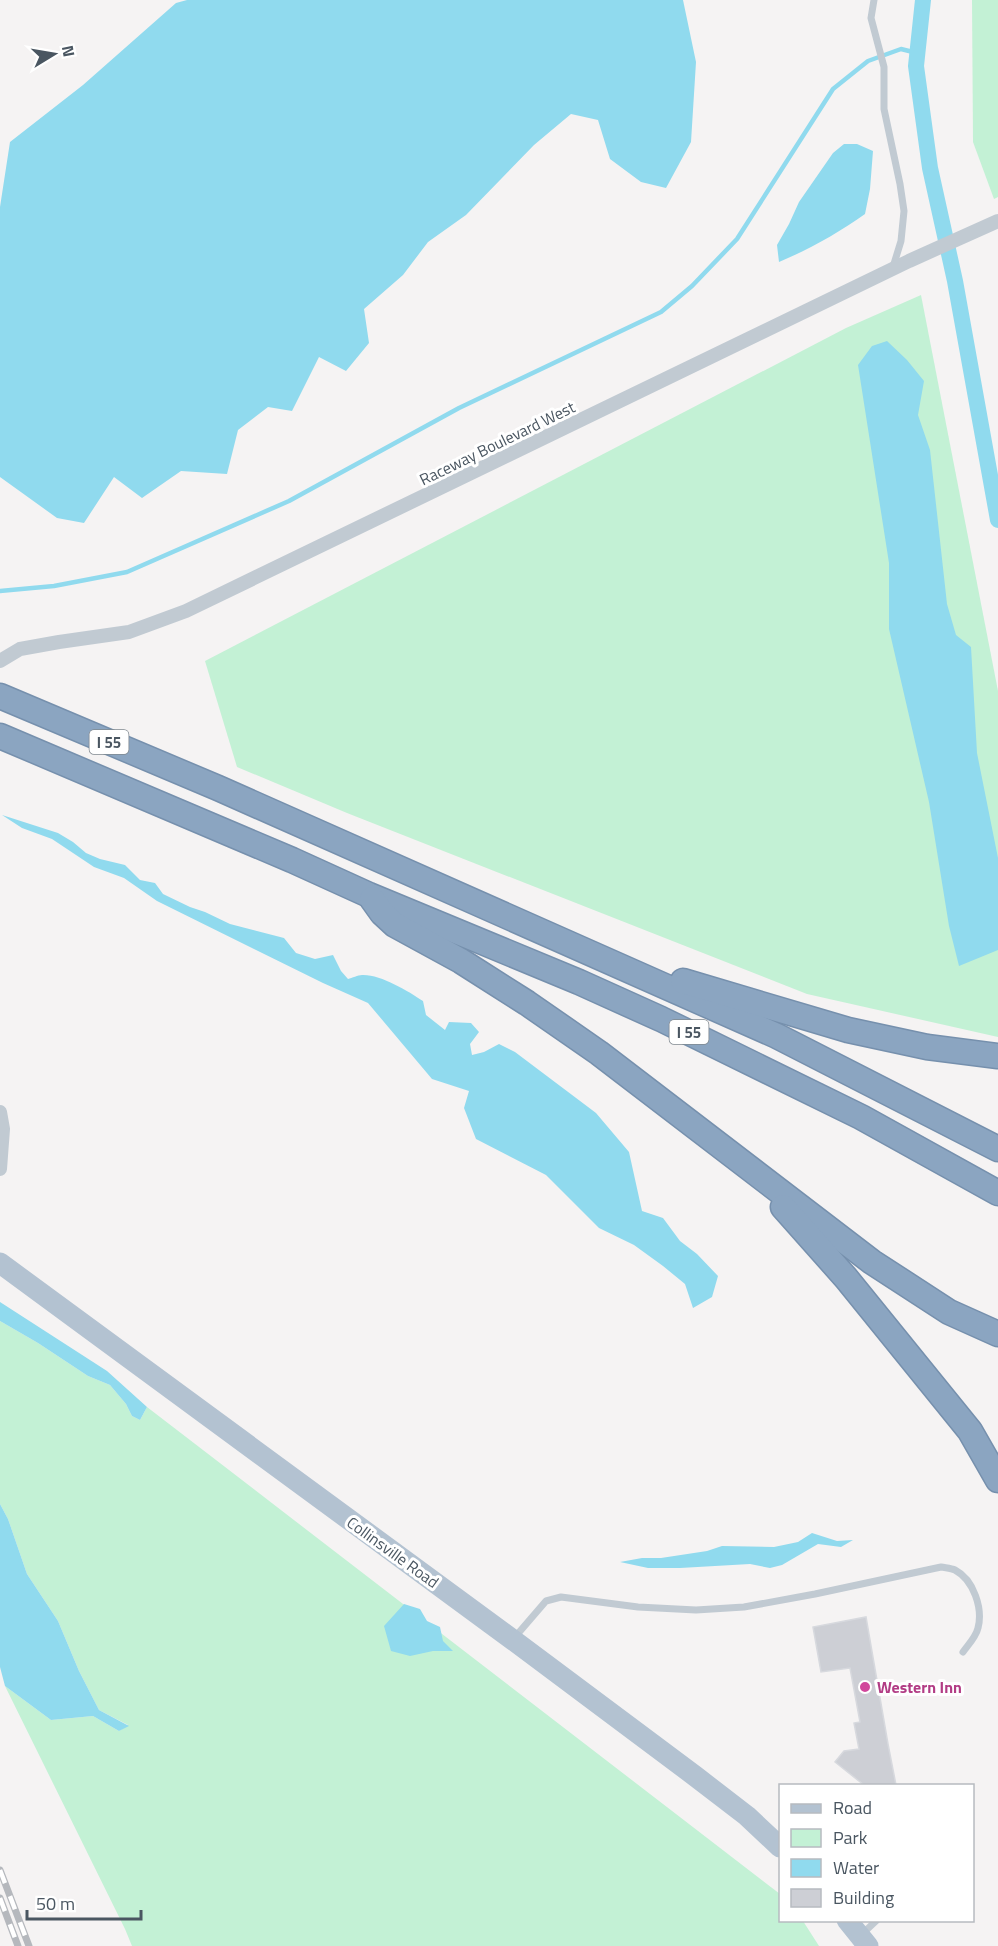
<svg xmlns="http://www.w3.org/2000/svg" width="998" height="1946" font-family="'Titillium Web',sans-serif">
  <rect width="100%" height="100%" fill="#f5f3f3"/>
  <g fill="#c3f1d5">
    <polygon points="972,0 998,0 998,197 994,199 973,142"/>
    <polygon points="921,295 998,691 998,1037 807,994 347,813 237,767 205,661 846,328"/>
    <polygon points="0,1321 38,1343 88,1376 110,1385 126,1404 132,1416 140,1420 147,1407 780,1894 780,1920 803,1921 819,1946 132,1946 125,1929 5,1686 51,1720 93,1716 119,1731 128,1725 99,1710 79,1671 58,1621 27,1574 8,1519 0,1504"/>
  </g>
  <g fill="#90daee">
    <polygon points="187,0 683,0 696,62 691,142 666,188 641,182 610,159 598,120 571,114 534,145 466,215 428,242 403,275 364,309 369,343 346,371 319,357 292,411 268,407 238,430 227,474 181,471 142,498 114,477 84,523 57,518 0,477 0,207 10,142 83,85 176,3"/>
    <path d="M844 144H857L873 151 870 189 865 214C838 233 810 249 779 262L777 245 789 224 799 202 833 153Z"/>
    <polygon points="887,341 907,360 924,381 918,415 930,450 947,604 956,635 971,647 977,753 998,858 998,950 959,966 949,926 929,802 889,629 889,563 858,365 872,346"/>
    <path d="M2 815 58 833 73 842 86 853 100 859 125 865 140 880 155 883 163 894 190 907 205 912 230 924 284 938 296 953 315 959 333 955 341 971 348 979C352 978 358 975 362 975 380 974 408 991 423 1001L426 1015 445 1030 449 1022 471 1023 479 1032 470 1044 472 1055 484 1052 499 1044 515 1052 596 1113 629 1152 642 1211 663 1218 680 1241 697 1254 718 1276 712 1297 693 1308 685 1284 663 1266 634 1245 599 1228 546 1175 476 1139 464 1108 469 1091 432 1079 368 1003 323 983 157 901 124 878 94 867 52 839 22 828Z"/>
    <polygon points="0,1302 107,1371 147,1407 140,1420 132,1416 126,1404 110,1385 88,1376 38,1343 0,1321"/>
    <polygon points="0,1504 8,1519 27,1574 58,1621 79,1671 99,1710 129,1726 119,1731 93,1716 51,1720 5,1686 0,1667"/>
    <polygon points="812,1533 837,1541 853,1540 841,1547 818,1544 782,1565 770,1568 750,1564 680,1568 648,1568 620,1562 642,1558 661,1558 707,1551 722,1546 774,1547 798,1542"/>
    <polygon points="404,1604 420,1609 427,1621 440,1627 443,1641 453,1651 433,1651 410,1656 391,1651 384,1626"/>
  </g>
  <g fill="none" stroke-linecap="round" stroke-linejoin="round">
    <polyline stroke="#90daee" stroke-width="4.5" points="0,591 54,586 127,572 289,501 459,408 661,312 692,286 737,239 833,89 868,61 901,49 917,53"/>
    <polyline stroke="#90daee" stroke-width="16" points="923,0 916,66 930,168 955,281 998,520"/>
  </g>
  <polygon fill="#cdcfd5" stroke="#d7d9de" stroke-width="1.5" points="866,1617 888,1744 896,1785 864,1785 835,1762 844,1751 859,1749 854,1723 860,1722 850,1668 821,1672 813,1627"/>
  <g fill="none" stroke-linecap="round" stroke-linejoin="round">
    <defs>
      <g id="motorway">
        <polyline points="0,696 218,788 777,1036 998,1149"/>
        <polyline points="0,736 292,860 369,895 579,982 661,1019 861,1117 998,1193"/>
        <polyline points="372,899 382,913 395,925 461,961 527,1003 599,1053 872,1262 949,1312 998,1334"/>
        <polyline points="683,981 848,1030 927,1047 998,1056"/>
        <polyline points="783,1207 846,1278 970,1431 998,1480"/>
      </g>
    </defs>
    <use href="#motorway" stroke="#7690ad" stroke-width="27"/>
    <g stroke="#c1cad2" stroke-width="7">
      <polyline points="874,0 871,18 884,67 884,109 900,184 904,211 901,241 893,267"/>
      <path d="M515 1637 546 1601 561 1597 638 1607 696 1610 744 1607 815 1594 941 1567C946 1568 951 1568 955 1570 974 1580 983 1609 978 1628 976 1637 968 1645 963 1652"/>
      <polyline points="861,1935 877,1920"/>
    </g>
    <g stroke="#c1cad2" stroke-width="14">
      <polyline points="0,661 20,649 59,642 129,632 186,611 909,261 998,221"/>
      <polyline points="0,1112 3,1129 0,1169"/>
    </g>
    <g stroke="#b3c2d1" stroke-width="21">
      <polyline points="0,1263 513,1640 695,1776 747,1816 780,1847"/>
      <polyline points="847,1920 868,1946"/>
    </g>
    <use href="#motorway" stroke="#8ba5c1" stroke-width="24"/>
    <defs>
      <g id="rail">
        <polyline points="0,1870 29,1946"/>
        <polyline points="0,1898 18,1946"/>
      </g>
    </defs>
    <use href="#rail" stroke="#b5b8bd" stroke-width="7"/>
    <use href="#rail" stroke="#fff" stroke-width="4.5" stroke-dasharray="14" stroke-linecap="butt"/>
  </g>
  <circle fill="#d1479c" stroke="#fff" stroke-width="2" cx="865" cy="1687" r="6"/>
  <g text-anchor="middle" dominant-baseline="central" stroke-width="6" stroke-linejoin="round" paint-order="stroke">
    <g fill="#fff" stroke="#808990" stroke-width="1.5">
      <rect x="89.5" y="730" width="39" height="24" rx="4.5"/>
      <rect x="669.5" y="1020" width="39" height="24" rx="4.5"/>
    </g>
    <g font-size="15" font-weight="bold" fill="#4a5661">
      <text x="109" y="742">I 55</text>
      <text x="689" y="1032">I 55</text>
    </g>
    <g font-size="16" fill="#4a5661" stroke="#fff">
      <text transform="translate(497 443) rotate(-26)">Raceway Boulevard West</text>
      <text transform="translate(393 1552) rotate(36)">Collinsville Road</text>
    </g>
    <g font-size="16" font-weight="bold" fill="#b23c85" stroke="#fff" text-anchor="start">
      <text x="877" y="1687">Western Inn</text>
    </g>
  </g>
  <rect x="779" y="1784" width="195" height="138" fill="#ffffff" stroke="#b7bbc0" stroke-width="1.5"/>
  <rect x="791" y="1804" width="30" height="9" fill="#b3c2d1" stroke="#b7bbc0" stroke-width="1.5"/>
  <text x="833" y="1814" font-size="18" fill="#4a5661">Road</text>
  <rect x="791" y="1829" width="30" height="18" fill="#c3f1d5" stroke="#b7bbc0" stroke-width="1.5"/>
  <text x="833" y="1844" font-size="18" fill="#4a5661">Park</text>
  <rect x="791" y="1859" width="30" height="18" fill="#90daee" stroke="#b7bbc0" stroke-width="1.5"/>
  <text x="833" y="1874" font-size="18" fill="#4a5661">Water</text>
  <rect x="791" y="1889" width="30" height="18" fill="#cdcfd5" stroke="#b7bbc0" stroke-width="1.5"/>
  <text x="833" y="1904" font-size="18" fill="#4a5661">Building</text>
  <g transform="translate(54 54) rotate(79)" stroke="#ffffff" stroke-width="4.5" paint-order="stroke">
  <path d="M0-4.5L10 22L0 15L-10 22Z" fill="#4a5661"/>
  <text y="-9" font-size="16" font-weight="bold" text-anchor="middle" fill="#4a5661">N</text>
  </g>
  <path d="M27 1910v9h114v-9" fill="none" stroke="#4a5661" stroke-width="3"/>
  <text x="36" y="1910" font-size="18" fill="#4a5661" stroke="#ffffff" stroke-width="4.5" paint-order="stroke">50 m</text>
</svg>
